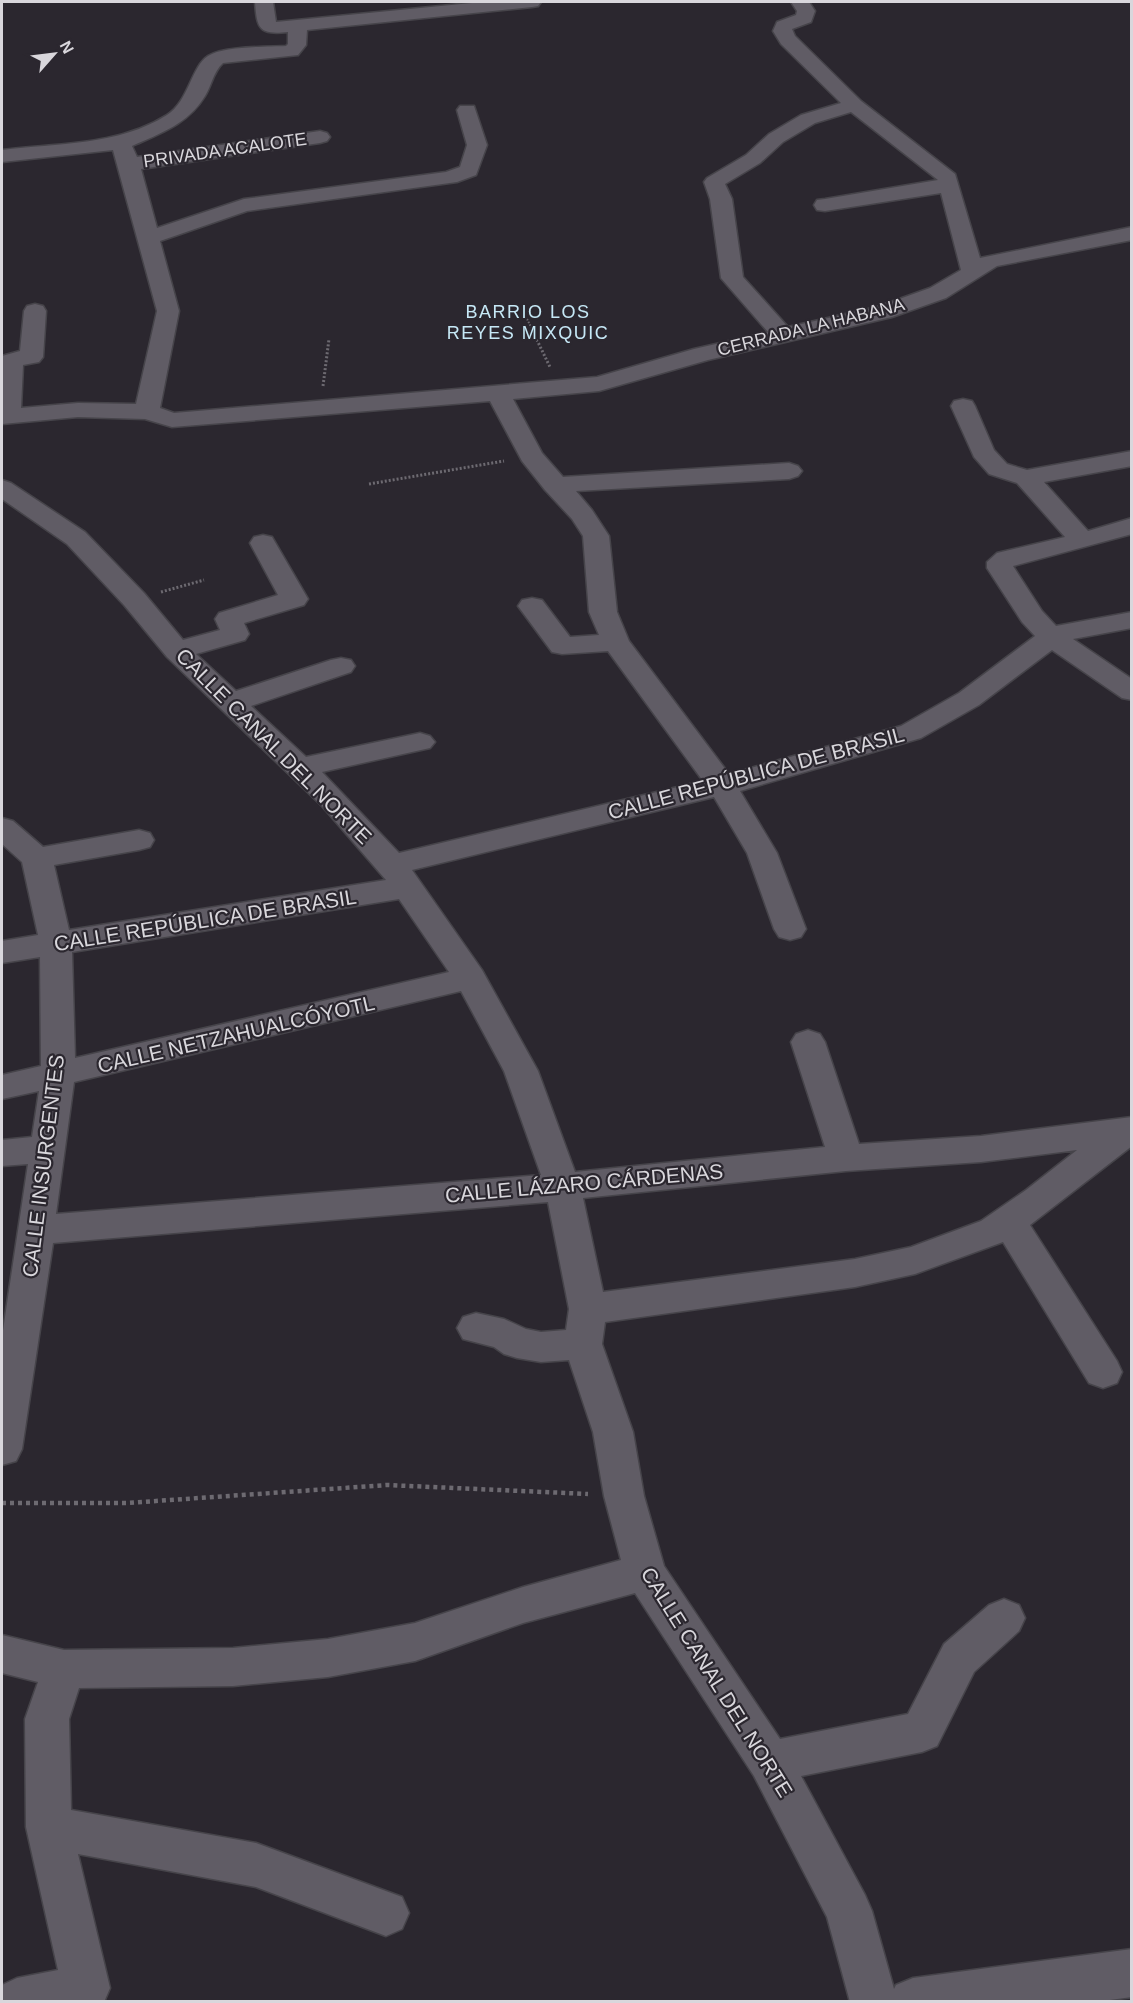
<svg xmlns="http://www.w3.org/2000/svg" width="1133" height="2003" font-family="Arial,sans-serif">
  <rect width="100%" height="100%" fill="#2b272f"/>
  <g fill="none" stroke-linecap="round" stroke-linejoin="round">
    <defs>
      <path id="minor" d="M255 2H273L276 22 482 2H541L538 6 532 7 307 30 306 45 298 55 223 63C213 72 212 85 205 96 188 124 161 133 132 146L137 157 320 131 327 133 330 137 327 141 320 143 141 169 157 228 244 199 446 172 460 167 467 145 457 110 460 106H474L487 145 476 175 457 182 247 211 160 241 179 311 160 408 174 413 597 377 694 349 768 332 721 278 710 199 704 182 707 178 746 155 769 134 801 115 841 103 781 44 773 31 777 22 796 15 797 11 791 2H809L815 11 811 22 792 29 795 36 861 101 955 174 980 258 1132 227V240L997 266 946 298 892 317 708 360 599 391 513 399 542 453 563 477 789 463 798 466 802 471 798 476 789 479 576 491 592 510 609 536 617 612 629 641 729 774 901 726 959 693 1035 636 1022 622 987 568V562L997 553 1065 537 1017 483 989 474 974 457 951 406 954 401 963 399 972 401 975 406 994 450 1007 464 1027 470 1132 451V466L1044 482 1088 531 1132 518V534L1013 566 1042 611 1056 626 1132 612V628L1073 639 1132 679V700L1122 698 1052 650 979 705 921 738 740 791 777 853 806 929 801 937 790 940 779 937 774 929 747 853 714 797 412 870 482 970 538 1071 575 1172 825 1147 791 1042 796 1034 808 1030 820 1034 825 1042 859 1144 981 1136 1132 1117V1146L1030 1225 1117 1361 1122 1372 1117 1383 1103 1388 1089 1383 1003 1242 915 1274 855 1287 605 1322 602 1344 633 1432 644 1496 664 1566 780 1739 908 1714 944 1644 989 1605 1004 1599 1019 1605 1025 1618 1019 1631 974 1672 937 1746 922 1752 801 1776 865 1895 872 1911 894 1989 896 1985 913 1978 1132 1949V1997L1095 2002H850L827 1917 754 1776 635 1593 523 1623 415 1661 328 1677 233 1686 79 1688 69 1719 71 1810 256 1843 402 1897 409 1913 402 1929 386 1936 256 1887 78 1854 110 1988 104 2002H2V1985L17 1978 58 1970 26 1827 25 1719 38 1682 2 1673V1635L64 1650 233 1648 328 1639 415 1623 523 1587 621 1560 604 1496 593 1432 569 1360 541 1362 517 1358 504 1354 494 1347 463 1339 457 1328 463 1317 476 1313 504 1319 526 1329 541 1332 566 1330 569 1309 548 1202 53 1243 22 1449 16 1461 2 1465V1337L28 1164 2 1166V1140L32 1137 39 1091 2 1099V1075L41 1066 40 957 2 963V941L38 935 22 862 2 844V818L13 821 43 847 139 830 150 833 154 840 150 847 139 850 54 865 69 930 386 880 322 806 167 657 124 605 67 544 2 499V480L11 483 85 532 144 593 183 640 220 630 215 619 219 613 278 595 250 543 254 537 263 535 272 537 308 599 304 605 244 623 249 634 245 640 196 654 236 691 331 660 341 658 351 660 355 666 351 672 251 706 306 757 420 733 430 736 435 742 430 748 322 772 399 853 703 781 608 651 562 654 552 652 518 606 522 600 532 598 542 600 570 637 599 635 589 612 583 536 572 519 545 490 522 461 490 401 172 427 145 419 78 417 2 424V356L20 351 24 311 27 306 35 304 43 306 46 311 43 357 39 362 23 365 21 408 78 403 136 404 157 311 113 150 2 162V150C57 143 118 146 167 115 189 101 191 67 208 56 223 46 267 47 286 46L288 44V32C259 35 257 29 255 2ZM851 112 938 180 825 199 817 200 814 205 817 210 825 211 941 193 961 270 930 288 877 307 788 327 743 277 732 199 725 184 760 163 783 142 815 123ZM399 899 449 972 75 1058 72 952ZM461 991 504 1071 541 1175 56 1214 74 1082ZM1077 1150 1026 1190 981 1221 911 1247 855 1259 603 1292 583 1198 846 1171 981 1162Z"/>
    </defs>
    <use href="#minor" stroke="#46444a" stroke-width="3"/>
    <polyline stroke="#6d6a71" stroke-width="2" stroke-dasharray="1.5 1.5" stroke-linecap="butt" points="523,311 536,337"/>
    <g stroke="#6d6a71" stroke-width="3" stroke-dasharray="2 2" stroke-linecap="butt">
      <polyline points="535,336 550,367"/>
      <polyline points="323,386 329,339"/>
      <polyline points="369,484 504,461"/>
      <polyline points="161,592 204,580"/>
    </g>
    <polyline stroke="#6d6a71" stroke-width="4.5" stroke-dasharray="4 4" stroke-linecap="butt" points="2,1503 127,1503 387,1485 588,1494"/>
    <use href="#minor" fill="#605c65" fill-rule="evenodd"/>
  </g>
  <g text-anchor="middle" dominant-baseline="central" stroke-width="4.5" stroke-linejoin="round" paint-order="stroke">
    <g font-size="18" fill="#d9d7dc" stroke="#2b272f">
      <text transform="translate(225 150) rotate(-8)">PRIVADA ACALOTE</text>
      <text transform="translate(811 327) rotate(-14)">CERRADA LA HABANA</text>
    </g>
    <g font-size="18" letter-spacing="1.5" fill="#c6e8f6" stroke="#2b272f">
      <text x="528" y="312">BARRIO LOS<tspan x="528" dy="21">REYES MIXQUIC</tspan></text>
    </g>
    <g font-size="21" fill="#d9d7dc" stroke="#2b272f">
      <text transform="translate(274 746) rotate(45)">CALLE CANAL DEL NORTE</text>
      <text transform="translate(756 773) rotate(-15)">CALLE REPÚBLICA DE BRASIL</text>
      <text transform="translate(205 920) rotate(-9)">CALLE REPÚBLICA DE BRASIL</text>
      <text transform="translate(236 1034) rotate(-13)">CALLE NETZAHUALCÓYOTL</text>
      <text transform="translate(43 1166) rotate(-83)">CALLE INSURGENTES</text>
      <text transform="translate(584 1183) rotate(-5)">CALLE LÁZARO CÁRDENAS</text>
      <text transform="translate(717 1682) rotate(58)">CALLE CANAL DEL NORTE</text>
    </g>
  </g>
  <rect width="1133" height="2003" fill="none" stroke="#d9d7dc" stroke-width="6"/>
  <g transform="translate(54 54) rotate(62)" stroke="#2b272f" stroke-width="4.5" paint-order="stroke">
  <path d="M0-4.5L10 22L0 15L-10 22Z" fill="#d9d7dc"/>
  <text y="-9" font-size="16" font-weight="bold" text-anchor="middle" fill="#d9d7dc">N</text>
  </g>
</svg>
